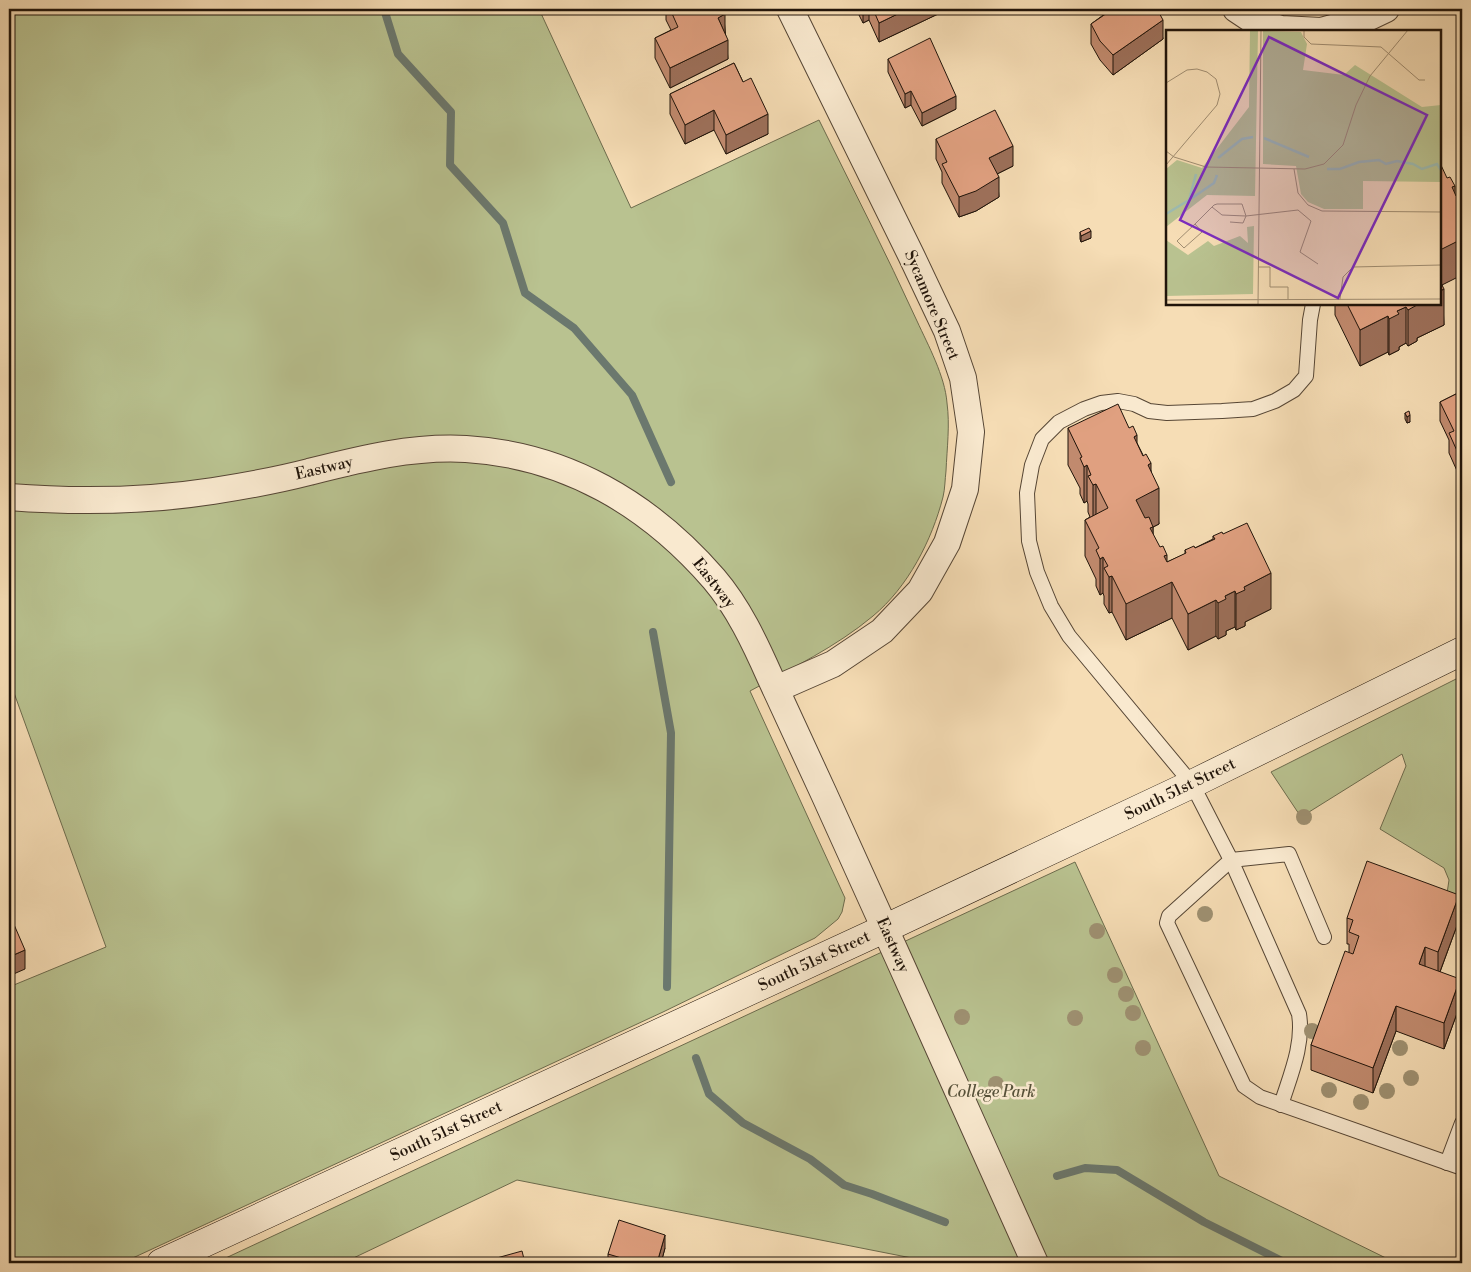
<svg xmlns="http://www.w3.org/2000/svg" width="1471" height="1272" font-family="'Libre Bodoni',serif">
  <rect width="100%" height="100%" fill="#f6ddb5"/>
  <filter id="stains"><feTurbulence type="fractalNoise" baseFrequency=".004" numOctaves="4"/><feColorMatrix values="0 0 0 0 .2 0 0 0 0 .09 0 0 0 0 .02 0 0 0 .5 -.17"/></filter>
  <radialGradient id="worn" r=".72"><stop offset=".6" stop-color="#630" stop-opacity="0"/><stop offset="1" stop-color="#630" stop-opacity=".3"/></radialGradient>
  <g fill="#b9c290" stroke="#6c6b4d">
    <path d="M9 9H539L631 208 819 120C852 187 886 253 917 321 928 345 945 376 947 403 950 425 947 448 946 471 945 479 945 489 943 497 932 540 908 587 873 616 836 647 792 668 750 691L845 898 842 912 838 919 815 938 663 1012 122 1263H9V987L106 947 9 679Z"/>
    <polygon points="1462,676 1462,919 1445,907 1449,880 1444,868 1380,829 1406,766 1402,754 1301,817 1271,772"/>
    <polygon points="1075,862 1219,1176 1396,1263 937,1263 517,1180 343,1263 215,1263"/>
  </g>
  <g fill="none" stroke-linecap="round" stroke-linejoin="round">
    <g stroke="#6b786e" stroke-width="8">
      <polyline points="384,9 398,54 451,112 450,165 503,223 525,293 574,328 632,395 671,482"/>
      <polyline points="653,632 671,733 667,987"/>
      <polyline points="696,1058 709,1094 743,1123 810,1159 844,1185 872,1194 945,1222"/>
      <polyline points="1057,1176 1085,1168 1117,1170 1204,1222 1286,1263"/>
    </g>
    <defs>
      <g id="lane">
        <polyline points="1313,304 1310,320 1306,376 1294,390 1275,401 1253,409 1222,411 1167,413 1149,411 1134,404 1118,401 1101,403 1084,409 1059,422 1042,439 1032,465 1027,493 1029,541 1037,572 1051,606 1069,636 1192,784 1231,860 1169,916 1167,923 1244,1086 1260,1097 1462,1168"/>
        <path d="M1281 1105C1290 1076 1304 1045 1299 1014L1231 860 1289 854 1324 937"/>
        <polyline points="1447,1163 1462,1123"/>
      </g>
      <g id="street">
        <polyline points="1236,9 1251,19 1281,29 1321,31 1365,19 1386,9"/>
        <path d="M9 497C74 502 148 501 213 491 245 486 278 480 309 472 361 459 412 446 466 449 566 455 649 504 714 579 738 607 755 643 770 677 788 716 806 755 824 794 895 950 965 1107 1035 1263"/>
        <polyline points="776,689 833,664 882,631 920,591 947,543 965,489 971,432 963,378 947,331 911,255 790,9"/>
      </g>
      <polyline id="secondary" points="161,1263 886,928 1192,784 1462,651"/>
    </defs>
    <use href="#lane" stroke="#564635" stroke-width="16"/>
    <use href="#street" stroke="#564635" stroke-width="28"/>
    <use href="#secondary" stroke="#20140a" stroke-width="29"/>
    <use href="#lane" stroke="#f9e9cf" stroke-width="14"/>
    <use href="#street" stroke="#f9e9cf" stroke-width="26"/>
    <use href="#secondary" stroke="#f9e9cf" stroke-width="28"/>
  </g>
  <g fill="#9e9071">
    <circle cx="1304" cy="817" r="8"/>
    <circle cx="1205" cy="914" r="8"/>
    <circle cx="1097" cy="931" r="8"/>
    <circle cx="1115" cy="975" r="8"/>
    <circle cx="1126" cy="994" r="8"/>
    <circle cx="1133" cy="1013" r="8"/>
    <circle cx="962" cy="1017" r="8"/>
    <circle cx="1075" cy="1018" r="8"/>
    <circle cx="1312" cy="1031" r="8"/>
    <circle cx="1143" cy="1048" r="8"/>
    <circle cx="1400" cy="1048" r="8"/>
    <circle cx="1411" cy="1078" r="8"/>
    <circle cx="996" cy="1084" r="8"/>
    <circle cx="1329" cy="1090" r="8"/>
    <circle cx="1387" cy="1091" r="8"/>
    <circle cx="1361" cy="1102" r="8"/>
  </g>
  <g fill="#c18a6e" stroke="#20140a">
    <polygon points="666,9 723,9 728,59 670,88 655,58 655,38 671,30 666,20"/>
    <polygon points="856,9 938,9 938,14 879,42 869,20 863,23"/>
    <polygon points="1109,9 1157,9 1163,39 1113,75 1100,60 1091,44 1091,24 1110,10"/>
    <polygon points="888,59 956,109 922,126 911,105 905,108 888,72"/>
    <polygon points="734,63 768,134 726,154 714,130 685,144 670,114 670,94"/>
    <polygon points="936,139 1013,166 997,174 999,197 976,211 959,217 942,183 942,172 936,159"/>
    <polygon points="1080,232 1091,238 1081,242 1080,239"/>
    <polygon points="1442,285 1444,325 1417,338 1417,341 1408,346 1406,343 1399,347 1399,350 1389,355 1388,352 1360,366 1335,315 1335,304 1440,304"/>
    <polygon points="1462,391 1462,482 1449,453 1449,440 1440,421 1440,402"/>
    <polygon points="1405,413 1410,422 1407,423 1405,419"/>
    <polygon points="1068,428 1137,443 1151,471 1159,524 1153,527 1153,535 1167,562 1185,554 1185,550 1195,548 1213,539 1213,536 1271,609 1245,622 1245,626 1236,630 1235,627 1226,631 1226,635 1218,639 1216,636 1188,650 1172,618 1126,640 1112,612 1109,613 1104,604 1104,596 1103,593 1100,595 1096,586 1096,579 1085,556 1085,520 1090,517 1088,512 1088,504 1087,501 1084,503 1080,494 1080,488 1068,465"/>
    <polygon points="1347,918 1459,920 1440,972 1460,1005 1444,1049 1396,1031 1373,1093 1311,1070 1311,1045 1349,952 1349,944 1347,944"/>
    <polygon points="665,1248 661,1263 608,1263 608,1254"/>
  </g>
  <g fill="#9d705a" stroke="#20140a">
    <polygon points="633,9 639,9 633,12"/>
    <polygon points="863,9 869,9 869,20 863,23"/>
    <polygon points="908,9 938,9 938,14 879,42 879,23"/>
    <polygon points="725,14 725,34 718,18"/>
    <polygon points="1163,20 1163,39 1113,75 1113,55"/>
    <polygon points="728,40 728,59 670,88 670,68"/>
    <polygon points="911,91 911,105 905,108 905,94"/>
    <polygon points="956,96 956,109 922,126 922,113"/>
    <polygon points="714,110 714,130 685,144 685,125"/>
    <polygon points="768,114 768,134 726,154 726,135"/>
    <polygon points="1013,146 1013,166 989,178 989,158"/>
    <polygon points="999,177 999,197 976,211 959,217 959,197"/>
    <polygon points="1455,186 1455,222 1452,187"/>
    <polygon points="1462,205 1462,275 1440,286 1440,250 1460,206"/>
    <polygon points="1091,231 1091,238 1081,242 1081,236"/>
    <polygon points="1444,289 1444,325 1417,338 1417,341 1408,346 1408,310 1416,304 1440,304 1440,291"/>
    <polygon points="1406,307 1406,343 1399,347 1399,350 1389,355 1389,319 1397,311"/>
    <polygon points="1388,316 1388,352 1360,366 1360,330"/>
    <polygon points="1410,415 1410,422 1407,423 1407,417"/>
    <polygon points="1137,435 1137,471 1134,437"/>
    <polygon points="1151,463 1151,492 1159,488 1159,524 1153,527 1153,563 1136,500 1148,465"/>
    <polygon points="1087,465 1087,501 1084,503 1084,467"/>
    <polygon points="1096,484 1096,520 1093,522 1093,485"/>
    <polygon points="1167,555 1167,584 1172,582 1172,618 1126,640 1126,604 1164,556"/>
    <polygon points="1103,557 1103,593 1100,595 1100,559"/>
    <polygon points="1271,573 1271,609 1245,622 1245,626 1236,630 1236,594 1244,587"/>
    <polygon points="1112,576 1112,612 1109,613 1109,577"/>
    <polygon points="1235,591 1235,627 1226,631 1226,635 1218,639 1218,603 1225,596"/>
    <polygon points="1216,600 1216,636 1188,650 1188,614"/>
    <polygon points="1459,895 1459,920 1438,977 1438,952"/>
    <polygon points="1425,947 1425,972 1419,964"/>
    <polygon points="25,950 25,969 9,976 9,957"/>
    <polygon points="1460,979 1460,1005 1444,1049 1444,1023"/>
    <polygon points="1396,1006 1396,1031 1373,1093 1373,1068"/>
    <polygon points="665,1235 665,1248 661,1263 657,1263"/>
  </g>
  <g fill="#e0a080" stroke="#20140a">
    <polygon points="670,9 723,9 725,14 718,18 728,40 670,68 655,38 678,27"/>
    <polygon points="873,9 908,9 879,23"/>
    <polygon points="1113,9 1157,9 1163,20 1113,55 1100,41 1091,24"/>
    <polygon points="930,38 956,96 922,113 911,91 905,94 888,59"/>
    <polygon points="734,63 743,82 751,78 768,114 726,135 714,110 685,125 670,94"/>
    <polygon points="995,110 1013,146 989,158 999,177 976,191 959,197 942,164 947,162 936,139"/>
    <polygon points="1440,163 1447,178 1450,177 1455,186 1452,187 1456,196 1459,195 1462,201 1462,205 1460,206 1462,210 1462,239 1440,250"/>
    <polygon points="1089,228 1091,231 1081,236 1080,232"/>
    <polygon points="1440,281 1444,289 1440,291"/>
    <polygon points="1347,304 1417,304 1417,305 1408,310 1406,307 1397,311 1399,314 1389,319 1388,316 1360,330"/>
    <polygon points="1462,391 1462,462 1449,433 1454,431 1440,402"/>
    <polygon points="1118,404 1129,428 1133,426 1137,435 1134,437 1143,456 1146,454 1151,463 1148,465 1159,488 1136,500 1145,518 1149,517 1153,527 1150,528 1160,547 1163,546 1167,555 1164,556 1167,562 1186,553 1185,550 1194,546 1195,548 1215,539 1213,536 1222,532 1223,534 1247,523 1271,573 1244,587 1245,590 1236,594 1235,591 1225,596 1226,599 1218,603 1216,600 1188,614 1172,582 1126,604 1112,576 1109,577 1104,568 1108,566 1103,557 1100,559 1096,550 1099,548 1085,520 1108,508 1096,484 1093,485 1088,476 1091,475 1087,465 1084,467 1080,458 1082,457 1068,428"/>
    <polygon points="1409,411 1410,415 1407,417 1405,413"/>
    <polygon points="1367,861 1459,895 1438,952 1425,947 1419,964 1460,979 1444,1023 1396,1006 1373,1068 1311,1045 1345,951 1353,954 1359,936 1349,932 1353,920 1347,918"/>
    <polygon points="9,913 25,950 9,957"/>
    <polygon points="619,1220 665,1235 657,1263 638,1263 608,1254"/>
    <polygon points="522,1251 525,1263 486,1263 486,1261"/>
  </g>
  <g text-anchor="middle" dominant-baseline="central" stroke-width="5" stroke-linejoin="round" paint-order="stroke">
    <g font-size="16" fill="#20140a" stroke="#f9e9cf">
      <text transform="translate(932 305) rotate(67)">Sycamore Street</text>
      <text transform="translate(324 468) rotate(-13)">Eastway</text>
      <text transform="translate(714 583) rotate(52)">Eastway</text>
      <text transform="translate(1180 789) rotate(-26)">South 51st Street</text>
      <text transform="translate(893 945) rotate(66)">Eastway</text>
      <text transform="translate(814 961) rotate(-25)">South 51st Street</text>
      <text transform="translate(446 1131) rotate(-25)">South 51st Street</text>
    </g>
    <g font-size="16" font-style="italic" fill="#565139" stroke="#f9e9cf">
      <text x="991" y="1092">College Park</text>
    </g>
  </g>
  <g transform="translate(1166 30)">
    <rect width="275" height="275" fill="#f6ddb5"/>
    <path d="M84 0H92L89 166 41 165 0 197V139L11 130 36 138 83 77ZM97 1 135 2 141 14 137 40 178 45 189 35 256 77 275 75V152L197 151V179H158L142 172 135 164 130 136 97 134ZM88 196 87 264 0 266V210L22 225 42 211 48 216 74 206 82 213 81 197Z" fill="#b9c290"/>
    <path fill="none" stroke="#9dbbb1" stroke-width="2.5" d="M98 108 143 127M52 128 76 109 87 107M161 139H174L193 132 213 130 220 134 231 131 247 134 256 139 271 134 275 140M23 170 48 153 51 145M0 184 23 170 30 144"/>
    <path fill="none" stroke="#a08d71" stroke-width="1" d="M138 0V7L145 14 215 17 253 50H259M0 53 21 40 31 39 41 42 50 49 54 64 51 75 0 135M0 121 8 127 40 137 139 139 158 134 177 115 190 75 204 46 242 0M128 139 132 163 142 175 156 181 275 182M46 177 56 185 80 186 77 193 64 192M29 194 36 202 18 218 11 211 29 194 48 175 51 174H76L80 186 132 180 145 191 134 222 152 234M92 237H104V257H122V269M174 269 177 247 187 237 275 235M0 270 275 269M92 275 95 0"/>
    <path fill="#7b2cbf" fill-opacity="0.15" stroke="#7b2cbf" stroke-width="2.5" d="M103 7 261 85 172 268 14 190Z"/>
    <rect width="275" height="275" fill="none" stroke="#20140a" stroke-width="2.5"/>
  </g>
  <rect width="1471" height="1272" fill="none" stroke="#f6ddb5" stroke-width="30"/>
  <rect x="10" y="10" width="1451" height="1252" fill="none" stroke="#20140a" stroke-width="2.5"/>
  <rect x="15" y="15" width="1441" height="1242" fill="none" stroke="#20140a"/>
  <rect width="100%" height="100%" filter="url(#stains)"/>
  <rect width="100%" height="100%" fill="url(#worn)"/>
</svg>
